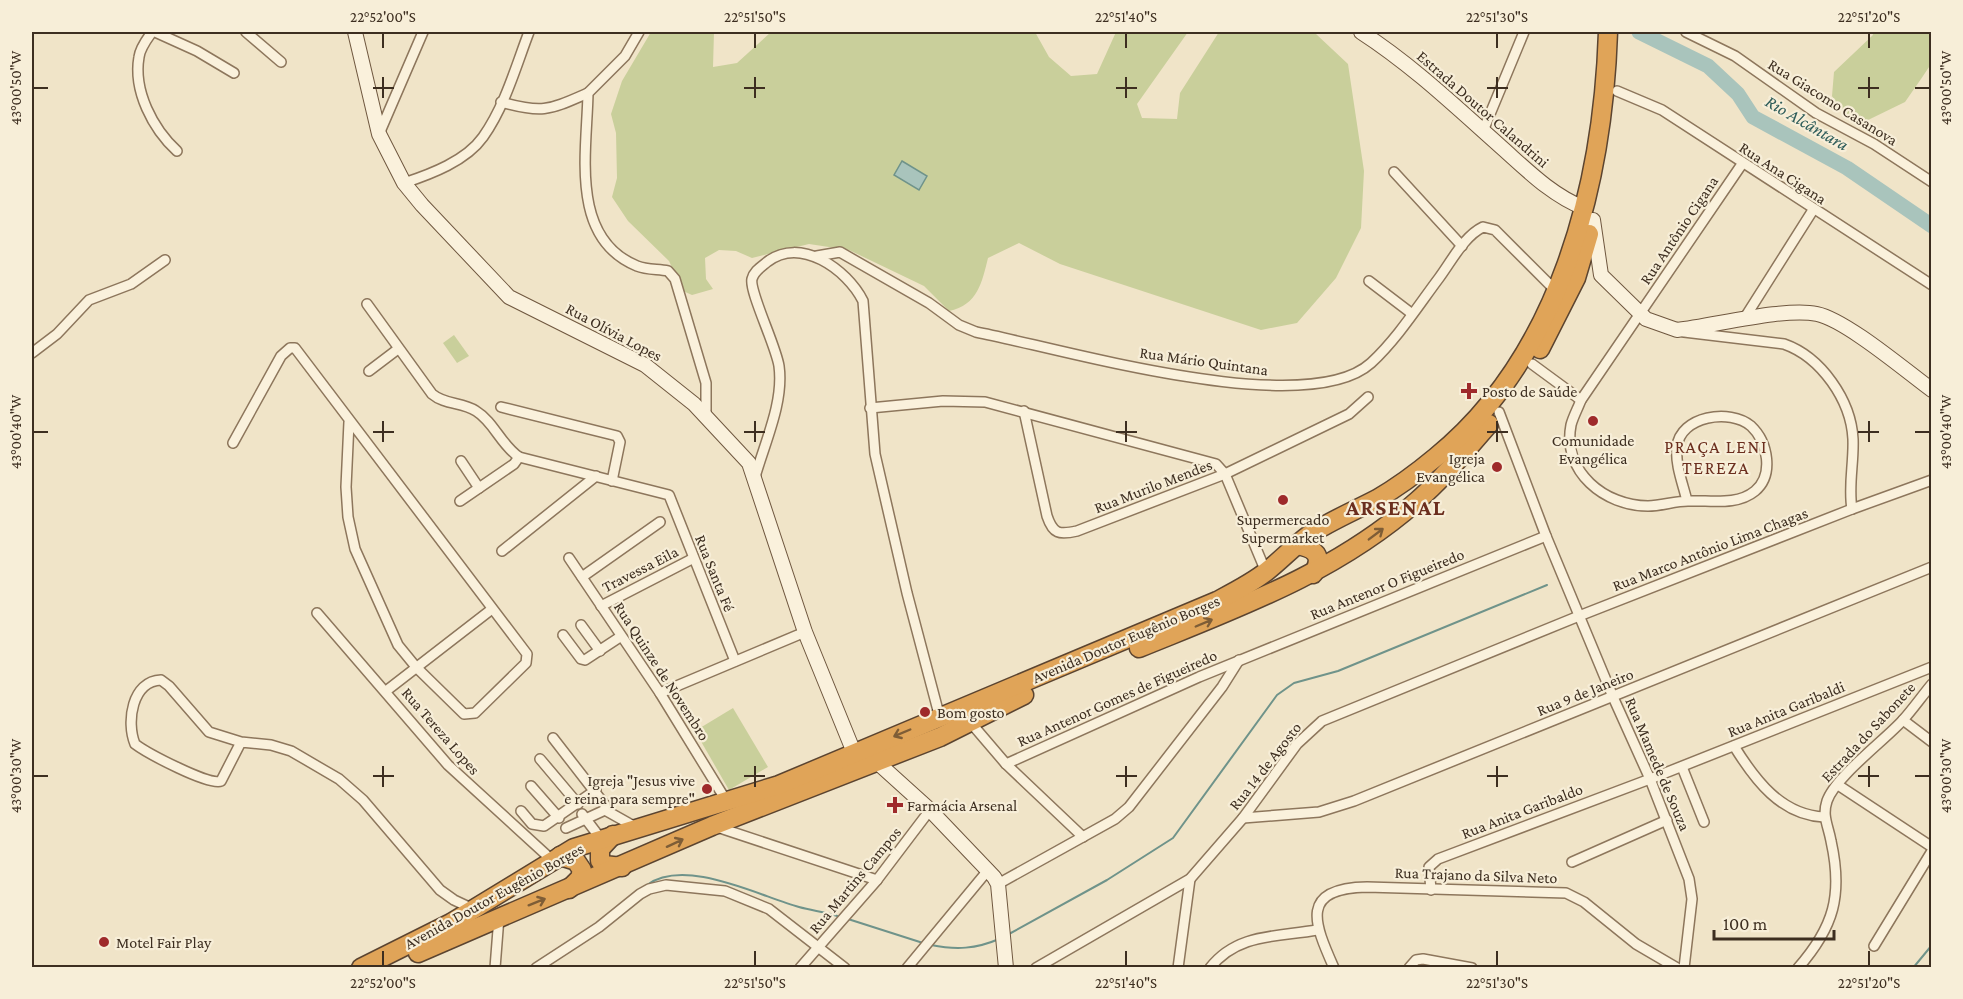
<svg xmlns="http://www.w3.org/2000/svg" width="1963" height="999" font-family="'Crimson Pro',serif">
  <rect width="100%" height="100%" fill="#f0e4c8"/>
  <g fill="#c9cf9b">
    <path d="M651 32H714L713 67 737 63 771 32H1035L1049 57 1071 76 1097 74 1116 32H1188L1137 104 1142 118 1177 119 1180 93 1219 32 1316 34 1348 64 1364 171 1361 228 1336 278 1297 323 1261 330 1060 264 1019 243 988 258C982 282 978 305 949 311L924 286 849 250 809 244 752 258 736 251 719 250 705 258 706 279 713 289 692 295 683 291 669 261 628 221 612 197 617 178 616 133 611 114 622 81Z"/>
    <polygon points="1872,32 1931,32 1931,64 1921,79 1905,102 1866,121 1850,119 1836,104 1832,96 1834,72 1873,35"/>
    <polygon points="454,335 469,356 457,363 443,343"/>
    <polygon points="733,708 768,767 729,790 695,731"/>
  </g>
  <polygon fill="#a9c4bc" stroke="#6f938a" stroke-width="1.5" points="902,161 927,176 919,190 894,175"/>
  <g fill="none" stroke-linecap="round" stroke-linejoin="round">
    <g stroke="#6f938a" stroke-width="2">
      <path d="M647 885C685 857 759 896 799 907 813 911 827 912 840 917"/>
      <polyline points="848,919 923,943"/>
      <polyline points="1009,934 1107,880 1173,838 1277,695 1294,683 1338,671 1547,585"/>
      <path d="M931 945C956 950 976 949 999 939"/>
      <polyline points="1913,968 1932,945"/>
    </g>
    <polyline stroke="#a9c4bc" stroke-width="15" points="1639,32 1708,66 1738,94 1753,117 1847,168 1932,226"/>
    <defs>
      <g id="street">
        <path d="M152 32C147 39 140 48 139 57 133 91 153 129 177 151"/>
        <polyline points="155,32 197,51 234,73"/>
        <polyline points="246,32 281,62"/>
        <path d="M639 32 625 56 588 93C587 151 569 238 637 266 647 270 658 269 668 271L675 279 706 383V416"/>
        <polyline points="1686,32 1735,56 1816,113 1874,144 1932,182"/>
        <polyline points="1617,91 1662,110 1932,285"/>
        <path d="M501 102C543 114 549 110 588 93"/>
        <polyline points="1483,131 1524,32"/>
        <polyline points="379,134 423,32"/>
        <polyline points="1394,172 1462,246"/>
        <path d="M404 183C431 174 466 161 483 137 505 106 516 66 529 32"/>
        <path d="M817 256 840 252 929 303 959 325 976 332C1059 348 1306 422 1371 363 1397 339 1418 306 1439 278 1451 262 1464 236 1483 227L1495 230 1555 290"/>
        <polyline points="1369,281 1411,313"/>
        <path d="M367 304 432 394C445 405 462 402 476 411 494 422 501 445 519 457L669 495 735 661"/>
        <polyline points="1744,319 1813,210"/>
        <path d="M1684 332 1784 344C1821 357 1851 400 1853 439 1854 463 1848 486 1852 509"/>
        <polyline points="32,353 57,334 89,300 131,284 165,260"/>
        <polyline points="1532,364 1581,400"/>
        <polyline points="369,371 398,349"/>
        <polyline points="501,407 617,436 620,442 612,481"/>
        <polyline points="870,408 943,401 985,402 1216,464 1225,474 1266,572"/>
        <path d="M1024 411 1047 516C1053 534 1059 535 1077 531L1225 474 1349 414 1368 397"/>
        <polyline points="1499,412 1546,536 1613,697 1650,779 1689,879 1692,899 1684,968"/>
        <polyline points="233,443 281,356 290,348 295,348 527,654 526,663 475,713 464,714 416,667 398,645 355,549 348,517 346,487 349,422"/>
        <polyline points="461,461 479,488"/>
        <path d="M755 477C765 442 784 402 779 366 776 346 749 291 752 279 754 271 761 267 767 262 800 236 847 269 863 301L875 454 907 593 940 718"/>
        <polyline points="460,501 514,464 519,457"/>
        <path d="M1687 501C1683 484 1675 465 1677 447 1680 416 1730 408 1751 426 1768 442 1774 475 1755 491 1737 506 1710 500 1688 501 1675 501 1661 506 1648 506 1605 506 1562 472 1571 425 1573 417 1578 408 1581 400L1742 164"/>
        <polyline points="502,551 596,476"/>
        <polyline points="569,558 660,693 727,802"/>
        <polyline points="582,577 660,522"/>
        <polyline points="601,606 692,559"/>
        <polyline points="317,613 448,765 553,861"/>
        <polyline points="581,625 600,651"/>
        <polyline points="563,635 581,659 585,660 620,637"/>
        <polyline points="386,691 492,609"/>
        <polyline points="660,693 805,632"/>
        <polyline points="1903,720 1932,742"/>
        <polyline points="971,723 1006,764 1083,837"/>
        <polyline points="553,738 605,805 605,810 566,828"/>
        <path d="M241 742 221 781C209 786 147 753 135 744 126 722 132 681 161 680L169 686 209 732 241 742 271 745 291 751 339 779 363 800 440 890 454 900 473 909"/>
        <path d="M1734 746C1755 780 1781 815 1824 817"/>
        <polyline points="540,759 578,804"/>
        <polyline points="1006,764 1199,677 1546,536"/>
        <polyline points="1682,767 1704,822"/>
        <polyline points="1838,785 1932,847"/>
        <polyline points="531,786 559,818"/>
        <polyline points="605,810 637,828"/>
        <polyline points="521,811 532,824 544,826 596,790"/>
        <polyline points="582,814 601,839"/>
        <polyline points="1243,818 1319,812 1354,801 1932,567"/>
        <polyline points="717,827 877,880"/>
        <polyline points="1572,862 1667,820"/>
        <polyline points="998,884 1115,819 1129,807 1222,687 1239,660"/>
        <polyline points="1431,890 1429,867 1438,859 1650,779 1932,667"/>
        <polyline points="1874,946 1932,851"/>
        <polyline points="495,968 499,917"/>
        <polyline points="536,968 599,927 640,894 649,889 666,885 725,891 769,909 845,968"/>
        <polyline points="800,968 877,880 930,810"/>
        <polyline points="907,968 989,869"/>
        <polyline points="1036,968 1190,879 1243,818 1297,744 1322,721 1579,616 1852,509 1932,480"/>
        <polyline points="1178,968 1190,879"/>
        <path d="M1210 968C1237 933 1278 937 1317 930"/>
        <path d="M1334 968C1314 923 1299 888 1367 887L1566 893 1584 902 1636 944 1677 968"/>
        <polyline points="1409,968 1416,960 1423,959 1472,968"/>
        <path d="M1798 968C1834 927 1843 895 1831 841 1828 825 1822 816 1827 801 1835 777 1885 740 1903 720 1913 709 1922 696 1932 684"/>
      </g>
      <g id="secondary">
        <polyline points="355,32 379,134 404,183 422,205 509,297 645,365 694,404 749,463 805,632 855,755"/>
        <path d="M1361 32C1412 65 1455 106 1500 146 1526 169 1551 195 1584 208"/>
        <path d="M1593 220 1601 275 1646 319 1677 330C1714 326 1784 307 1817 314 1846 320 1906 371 1932 390"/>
        <polyline points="878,763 930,810 994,877 998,884 1006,968"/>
      </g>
      <g id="highway">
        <polyline points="1540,349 1576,278 1589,234"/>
        <path d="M1297 545C1315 548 1324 556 1313 574"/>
        <path d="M1139 648C1237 608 1336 573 1417 501 1444 478 1466 450 1489 424"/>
        <polyline points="613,835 600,849 600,861 604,865 622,867"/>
        <polyline points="560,856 576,861 582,870 580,878 569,889"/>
        <polyline points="418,953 712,826 940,737 1024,695"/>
        <path d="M361 968 451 923 574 848 779 785 1217 601C1234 592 1252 583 1267 571 1281 560 1294 546 1309 535 1330 521 1354 511 1377 499 1398 487 1418 472 1436 457 1560 356 1603 185 1608 32"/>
      </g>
    </defs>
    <use href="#street" stroke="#8d765c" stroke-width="12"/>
    <use href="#secondary" stroke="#6f573f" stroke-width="16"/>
    <use href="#highway" stroke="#5b4430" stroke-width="21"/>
    <use href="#street" stroke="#faf1dc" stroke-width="9"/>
    <use href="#secondary" stroke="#faf1dc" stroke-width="14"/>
    <use href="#highway" stroke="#e0a458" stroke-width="18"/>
  </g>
  <defs><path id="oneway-shaft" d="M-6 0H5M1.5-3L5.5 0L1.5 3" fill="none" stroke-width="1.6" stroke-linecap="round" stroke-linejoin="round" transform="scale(1.5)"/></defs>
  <g stroke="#7e5d36">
    <use href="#oneway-shaft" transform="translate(1376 534) rotate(-37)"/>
    <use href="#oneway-shaft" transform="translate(1204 623) rotate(-23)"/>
    <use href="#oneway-shaft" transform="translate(902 733) rotate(157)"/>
    <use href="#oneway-shaft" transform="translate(675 843) rotate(-25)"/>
    <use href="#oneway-shaft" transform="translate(537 902) rotate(-22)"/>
  </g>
  <path fill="none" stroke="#3d2e20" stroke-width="2" d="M383 33V48M755 33V48M1126 33V48M1497 33V48M1869 33V48M383 77V98M755 77V98M1126 77V98M1497 77V98M1869 77V98M33 88H48M373 88H394M744 88H765M1116 88H1137M1487 88H1508M1858 88H1879M1915 88H1930M383 421V442M755 421V442M1126 421V442M1497 421V442M1869 421V442M33 432H48M373 432H394M744 432H765M1116 432H1137M1487 432H1508M1858 432H1879M1915 432H1930M383 766V787M755 766V787M1126 766V787M1497 766V787M1869 766V787M33 776H48M373 776H394M744 776H765M1116 776H1137M1487 776H1508M1858 776H1879M1915 776H1930M383 951V966M755 951V966M1126 951V966M1497 951V966M1869 951V966"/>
  <g fill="#9e2a2b" stroke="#f7eed8" stroke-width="2">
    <path d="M1466 382h6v6h6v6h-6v6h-6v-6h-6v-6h6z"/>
    <circle cx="1593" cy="421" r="6"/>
    <circle cx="1497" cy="467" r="6"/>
    <circle cx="1283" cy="500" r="6"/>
    <circle cx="925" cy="712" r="6"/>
    <circle cx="707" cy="789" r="6"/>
    <path d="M892 796h6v6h6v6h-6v6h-6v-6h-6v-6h6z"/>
    <circle cx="104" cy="942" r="6"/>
  </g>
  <g text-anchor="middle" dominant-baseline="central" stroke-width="4.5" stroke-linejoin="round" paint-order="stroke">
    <g font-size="16" fill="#3d2e20" stroke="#f7eed8">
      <text transform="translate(1833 102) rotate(32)">Rua Giacomo Casanova</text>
      <text transform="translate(1483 109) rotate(41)">Estrada Doutor Calandrini</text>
      <text transform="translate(1783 173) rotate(33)">Rua Ana Cigana</text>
      <text transform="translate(1679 230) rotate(-56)">Rua Antônio Cigana</text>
      <text transform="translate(614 332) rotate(28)">Rua Olívia Lopes</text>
      <text transform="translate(1204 361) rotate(8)">Rua Mário Quintana</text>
      <text transform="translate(1153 486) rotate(-21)">Rua Murilo Mendes</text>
      <text transform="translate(1710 549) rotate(-21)">Rua Marco Antônio Lima Chagas</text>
      <text transform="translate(640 569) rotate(-27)">Travessa Eila</text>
      <text transform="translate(715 573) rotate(68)">Rua Santa Fé</text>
      <text transform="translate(1387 584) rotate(-22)">Rua Antenor O Figueiredo</text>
      <text transform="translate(1126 639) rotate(-23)">Avenida Doutor Eugênio Borges</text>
      <text transform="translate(662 671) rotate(57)">Rua Quinze de Novembro</text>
      <text transform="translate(1585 692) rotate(-22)">Rua 9 de Janeiro</text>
      <text transform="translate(1117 698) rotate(-24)">Rua Antenor Gomes de Figueiredo</text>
      <text transform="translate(1786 709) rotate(-22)">Rua Anita Garibaldi</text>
      <text transform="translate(441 731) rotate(49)">Rua Tereza Lopes</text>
      <text transform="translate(1868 732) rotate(-47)">Estrada do Sabonete</text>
      <text transform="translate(1658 764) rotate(67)">Rua Mamede de Souza</text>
      <text transform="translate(1265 766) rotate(-52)">Rua 14 de Agosto</text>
      <text transform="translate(1522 811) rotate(-21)">Rua Anita Garibaldo</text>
      <text transform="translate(1476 875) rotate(2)">Rua Trajano da Silva Neto</text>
      <text transform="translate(855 880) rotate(-50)">Rua Martins Campos</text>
      <text transform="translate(494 896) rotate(-29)">Avenida Doutor Eugênio Borges</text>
    </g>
    <g font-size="16" fill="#3d2e20" stroke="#f7eed8" text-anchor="start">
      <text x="1482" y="391">Posto de Saúde</text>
      <text x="1593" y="440" text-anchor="middle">Comunidade<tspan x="1593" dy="18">Evangélica</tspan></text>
      <text x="1485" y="458" text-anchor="end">Igreja<tspan x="1485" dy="18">Evangélica</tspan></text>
      <text x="1283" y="519" text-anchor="middle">Supermercado<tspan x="1283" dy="18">Supermarket</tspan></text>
      <text x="937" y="712">Bom gosto</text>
      <text x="695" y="780" text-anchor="end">Igreja "Jesus vive<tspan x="695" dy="18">e reina para sempre"</tspan></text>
      <text x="907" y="805">Farmácia Arsenal</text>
      <text x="116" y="942">Motel Fair Play</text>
    </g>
    <g font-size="18" font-style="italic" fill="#2f5d5a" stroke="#f7eed8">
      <text transform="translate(1807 123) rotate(30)">Rio Alcântara</text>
    </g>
    <g font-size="18" letter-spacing="1.5" fill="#6b2e1e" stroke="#f7eed8">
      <text x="1716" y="447">PRAÇA LENI<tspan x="1716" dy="21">TEREZA</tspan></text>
    </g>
    <g font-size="22" font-weight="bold" letter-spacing="1.5" fill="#6b2e1e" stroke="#f7eed8">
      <text x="1396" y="507">ARSENAL</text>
    </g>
  </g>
  <rect width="1963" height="999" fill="none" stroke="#f7eed8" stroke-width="66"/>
  <path d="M1714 930v9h120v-9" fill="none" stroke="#3d2e20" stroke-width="3"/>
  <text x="1723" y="930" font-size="18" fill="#3d2e20" stroke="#f7eed8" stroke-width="4.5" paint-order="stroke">100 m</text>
  <rect x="33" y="33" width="1897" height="933" fill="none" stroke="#3d2e20" stroke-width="2"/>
  <g font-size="15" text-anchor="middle" fill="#3d2e20">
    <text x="383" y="22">22°52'00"S</text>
    <text x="755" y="22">22°51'50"S</text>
    <text x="1126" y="22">22°51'40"S</text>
    <text x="1497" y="22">22°51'30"S</text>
    <text x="1869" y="22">22°51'20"S</text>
    <text transform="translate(1946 88) rotate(-90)" y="5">43°00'50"W</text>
    <text transform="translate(16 88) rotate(-90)" y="5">43°00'50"W</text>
    <text transform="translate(1946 432) rotate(-90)" y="5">43°00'40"W</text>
    <text transform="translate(16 432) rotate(-90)" y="5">43°00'40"W</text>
    <text transform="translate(1946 776) rotate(-90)" y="5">43°00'30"W</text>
    <text transform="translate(16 776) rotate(-90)" y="5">43°00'30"W</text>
    <text x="383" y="988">22°52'00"S</text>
    <text x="755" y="988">22°51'50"S</text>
    <text x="1126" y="988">22°51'40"S</text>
    <text x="1497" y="988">22°51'30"S</text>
    <text x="1869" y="988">22°51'20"S</text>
  </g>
</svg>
